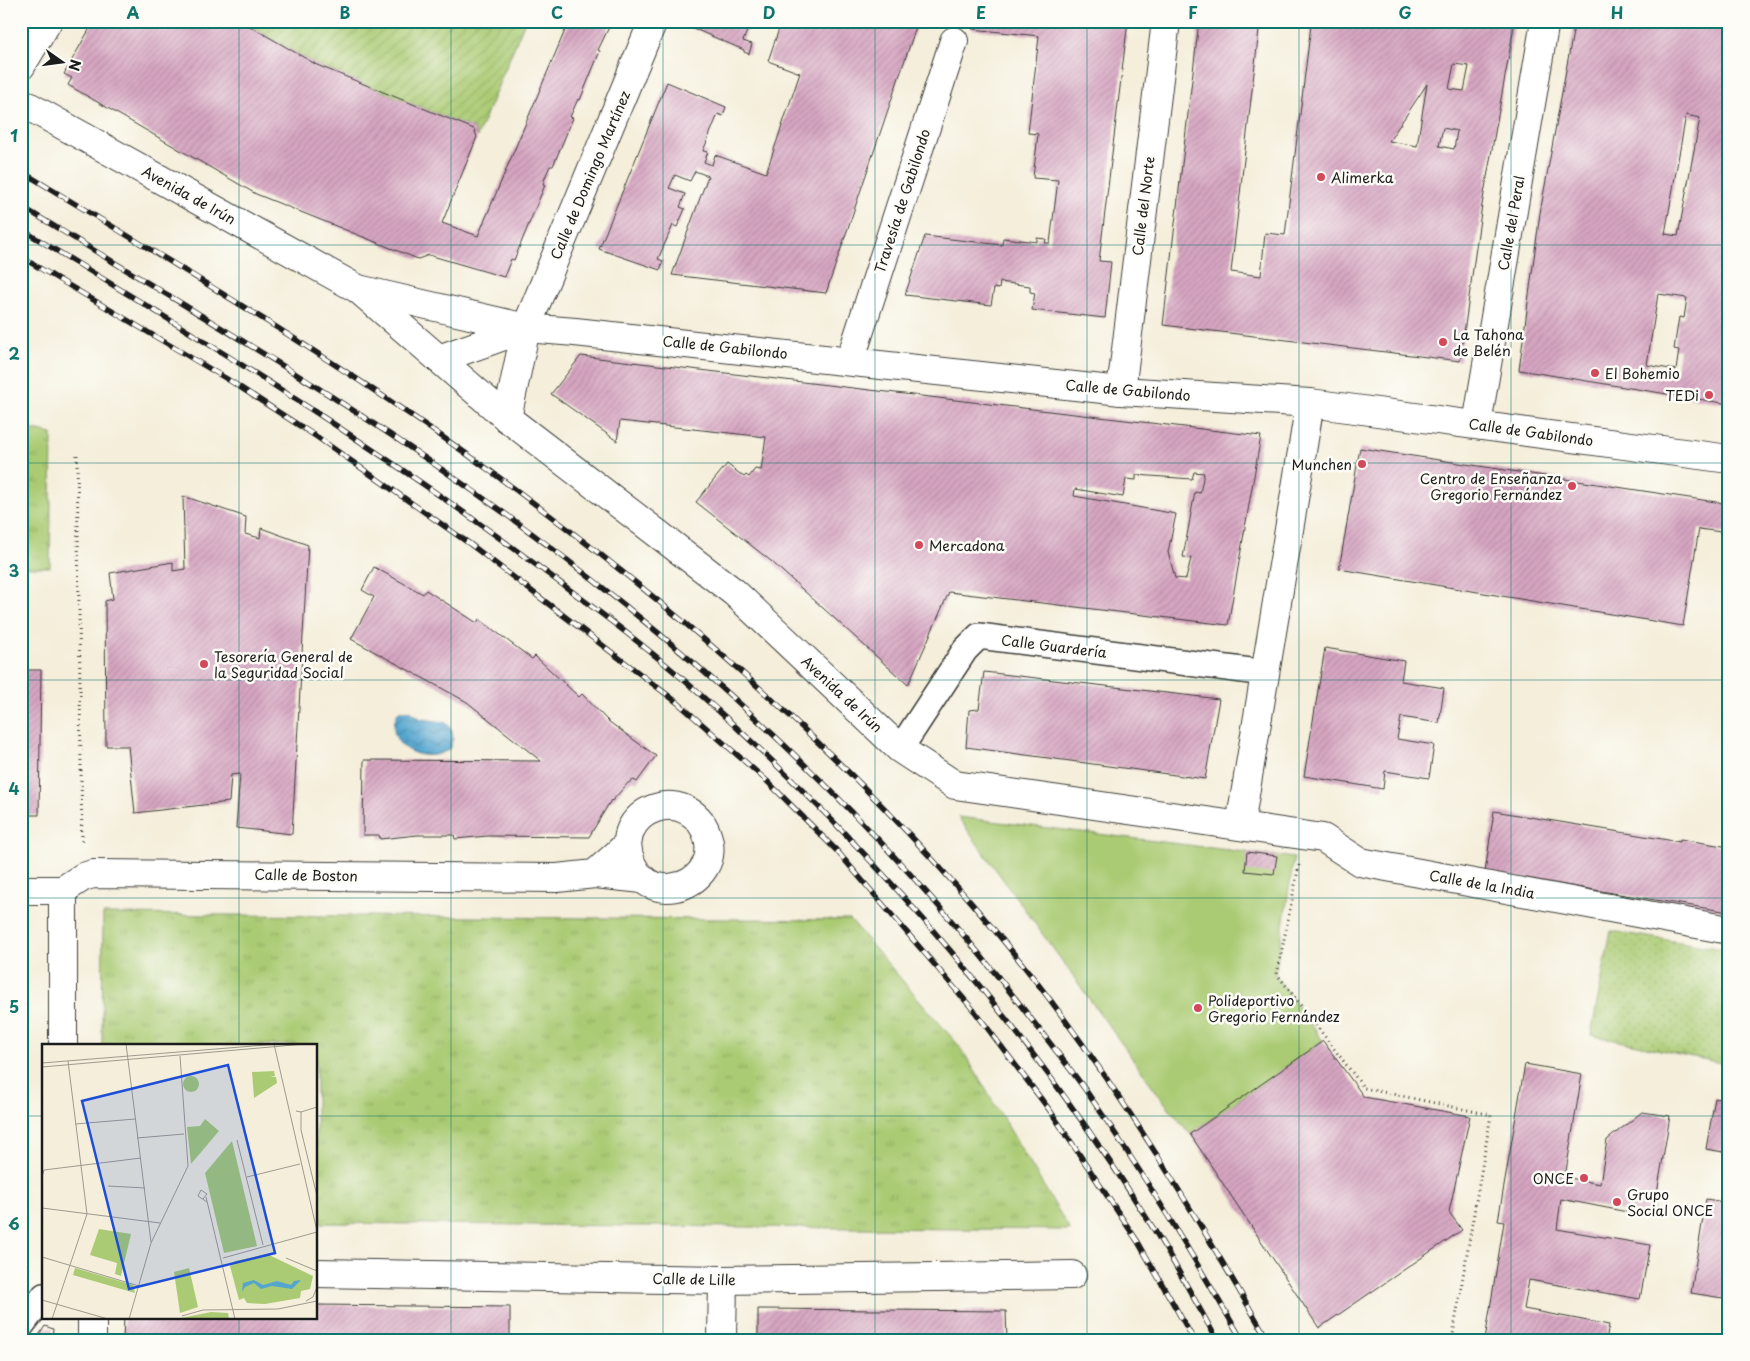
<svg xmlns="http://www.w3.org/2000/svg" width="1750" height="1361" font-family="'Playpen Sans',sans-serif">
  <defs>
    <pattern id="grass-tufts" width="24" height="20" patternUnits="userSpaceOnUse" patternTransform="scale(1.25)"><rect width="24" height="20" fill="#aacb73"/><path d="M3 7l-1-3M5 7V3M7 7l1-3M15 17l-1-3M17 17v-4M19 17l1-3" fill="none" stroke="#92ae63"/></pattern>
    <pattern id="park-dots" width="8" height="8" patternUnits="userSpaceOnUse" patternTransform="scale(1.25)"><rect width="8" height="8" fill="#aacb73"/><path d="M2 2h.1M6 6h.1" fill="none" stroke="#92ae63" stroke-width="1.8" stroke-linecap="round"/></pattern>
    <pattern id="garden-furrows" width="10" height="10" patternUnits="userSpaceOnUse" patternTransform="scale(1.25)"><rect width="10" height="10" fill="#aacb73"/><path d="M-1 1l2-2M0 10L10 0M9 11l2-2" fill="none" stroke="#92ae63"/></pattern>
    <pattern id="water-waves" width="16" height="10" patternUnits="userSpaceOnUse" patternTransform="scale(1.25)"><rect width="16" height="10" fill="#55a6cf"/><path d="M0 5q4-4 8 0t8 0" fill="none" stroke="#4686a7"/></pattern>
    <pattern id="building-hatch" width="6" height="6" patternUnits="userSpaceOnUse" patternTransform="scale(1.25)"><rect width="6" height="6" fill="#d6a5c1"/><path d="M-1 1l2-2M0 6l6-6M5 7l2-2" fill="none" stroke="#b78da5"/></pattern>
  </defs>
  <rect width="100%" height="100%" fill="#fdfcf7"/>
  <filter id="ink" filterUnits="userSpaceOnUse"><feTurbulence type="fractalNoise" baseFrequency=".02" numOctaves="2"/><feDisplacementMap in="SourceGraphic" scale="10" xChannelSelector="R" yChannelSelector="G"/><feConvolveMatrix kernelMatrix="1 2 1 2 8 2 1 2 1" color-interpolation-filters="sRGB"/></filter>
  <filter id="wash" filterUnits="userSpaceOnUse"><feTurbulence type="fractalNoise" baseFrequency=".0096" numOctaves="4" result="noise"/><feDisplacementMap in="SourceGraphic" scale="20" xChannelSelector="R" yChannelSelector="G"/><feGaussianBlur stdDeviation="1.12" result="paint"/><feColorMatrix in="noise" values="0 0 0 0 0 0 0 0 0 0 0 0 0 0 0 0 0 1.4 0 .05"/><feComposite in="paint" operator="in"/></filter>
  <g filter="url(#wash)">
    <rect width="100%" height="100%" fill="#f4eeda"/>
    <g fill="url(#grass-tufts)" stroke="#637448">
      <polygon points="21,427 52,434 50,567 21,567"/>
      <polygon points="103,914 850,920 961,1048 1070,1230 316,1223 316,1045 102,1045"/>
    </g>
    <polygon fill="url(#park-dots)" stroke="#637448" points="1611,931 1729,950 1729,1023 1721,1063 1591,1035"/>
    <polygon fill="url(#garden-furrows)" stroke="#637448" points="241,21 525,21 477,137 474,129 317,65"/>
    <polygon fill="#aacb73" stroke="#637448" points="958,817 1294,858 1275,975 1323,1041 1190,1134 1161,1098"/>
    <path fill="url(#water-waves)" stroke="#386176" d="M399 711H410L421 719 445 722C454 730 455 738 449 749 424 767 379 745 399 711Z"/>
    <g id="blocks">
      <g fill="url(#building-hatch)" fill-rule="evenodd">
        <polygon points="94,21 241,21 317,65 474,129 477,137 442,223 478,236 569,21 612,21 598,50 600,51 580,100 578,99 570,117 573,118 553,166 550,166 546,175 543,184 545,185 514,260 511,259 504,277 429,255 418,259 256,194 68,85 72,78 64,74"/>
        <polygon points="692,21 751,21 743,41 752,44 749,54 744,52 744,50 690,27"/>
        <polygon points="772,21 918,21 826,293 672,275 708,176 695,171 690,181 675,175 669,188 685,194 680,207 685,209 677,227 673,225 658,259 663,261 660,270 599,249 667,82 726,107 723,116 718,114 703,151 708,152 704,162 712,165 715,155 766,173 800,73 768,61 780,26 771,23"/>
        <polygon points="975,21 1128,21 1099,261 1111,262 1105,318 1032,310 1035,293 1030,292 1030,286 1000,282 999,289 994,288 991,305 905,295 925,236 1002,245 1003,238 1037,242 1037,238 1046,239 1045,243 1050,243 1058,180 1033,178 1038,134 1028,133 1039,36 972,29"/>
        <path d="M1199 21H1260L1231 272 1261 276 1265 233 1285 235 1311 25 1289 21H1515L1482 205 1460 361 1163 325ZM1454 64 1469 66 1464 91 1449 89ZM1427 84 1417 146 1389 141ZM1443 128 1457 131 1454 149 1439 146Z"/>
        <path d="M1575 21H1729V404L1519 370 1540 213ZM1686 115 1700 118 1678 236 1665 234ZM1658 294 1687 298 1684 318 1679 317 1674 349 1679 350 1676 370 1647 365Z"/>
        <path d="M581 356 1261 436 1228 625 949 592 908 685 771 561 696 502 727 464 744 477 746 475 749 477 755 469 761 470 766 437 620 421 617 441 551 394ZM1194 472 1204 473 1200 493 1195 492 1183 557 1191 558 1186 579 1175 578 1168 552 1176 514 1074 496 1075 489 1123 497 1126 479 1136 480V475L1192 479Z"/>
        <polygon points="1360,448 1729,504 1729,533 1699,529 1683,626 1339,569"/>
        <polygon points="183,496 246,517 245,534 260,538 261,528 308,545 292,834 236,828 240,774 231,775 229,802 135,813 128,746 106,746 105,601 113,599 110,573 173,562 173,571 185,569"/>
        <polygon points="374,567 423,594 426,590 477,623 479,619 532,659 535,656 579,697 582,694 608,721 656,756 637,782 634,780 628,783 612,801 611,800 589,837 487,836 455,839 454,835 417,835 380,839 379,835 363,835 364,760 541,761 467,702 351,639 374,597 362,590"/>
        <polygon points="1325,648 1404,661 1401,681 1444,688 1439,723 1401,717 1397,739 1434,745 1429,778 1385,771 1383,789 1304,776"/>
        <polygon points="21,670 41,670 39,815 21,815"/>
        <polygon points="984,672 1219,699 1205,779 966,747 969,710 979,709"/>
        <polygon points="1494,811 1680,842 1680,839 1729,847 1729,912 1485,872"/>
        <polygon points="1247,852 1277,856 1274,874 1245,871"/>
        <polygon points="1323,1041 1364,1097 1470,1116 1449,1212 1462,1230 1319,1328 1190,1134"/>
        <polygon points="1525,1064 1582,1074 1565,1177 1600,1184 1607,1140 1642,1112 1670,1116 1653,1217 1561,1199 1557,1229 1650,1245 1640,1299 1529,1280 1524,1309 1609,1325 1606,1340 1485,1340 1504,1222 1498,1221"/>
        <polygon points="1715,1098 1729,1101 1729,1153 1706,1149"/>
        <polygon points="1706,1199 1729,1203 1729,1299 1691,1293"/>
        <polygon points="316,1305 510,1307 510,1340 123,1340 124,1317 316,1317"/>
        <polygon points="758,1309 1006,1311 1007,1340 758,1340"/>
        <polygon points="45,1326 53,1329 52,1340 36,1340"/>
      </g>
    </g>
  </g>
  <g filter="url(#ink)">
    <use href="#blocks" fill-opacity="0" stroke="#3c3c38" stroke-width="1"/>
    <g fill="none" stroke-linecap="round" stroke-linejoin="round">
      <defs>
        <g id="pedestrian">
          <polyline points="900,749 965,650 979,636 1266,673"/>
          <polyline points="21,1326 44,1296"/>
        </g>
        <g id="minor">
          <polyline points="21,66 48,21"/>
          <polyline points="358,289 507,418 735,593 900,749 955,785 1323,838 1360,862 1729,930"/>
          <polyline points="439,359 526,328"/>
          <polyline points="850,361 954,41"/>
          <polyline points="1121,391 1166,21"/>
          <polyline points="507,418 526,328 653,21"/>
          <polyline points="1477,424 1545,21"/>
          <polyline points="1240,825 1310,403"/>
          <path d="M595 874C605 864 617 855 626 845 629 841 628 835 630 831 639 809 668 799 688 811 699 817 705 827 708 838 722 890 633 915 627 844"/>
          <polyline points="21,890 63,890 83,877 93,874 557,878 595,874 643,879"/>
          <polyline points="63,1045 63,890"/>
          <polyline points="316,1273 723,1280 1072,1275"/>
          <polyline points="92,1317 92,1340"/>
          <polyline points="722,1340 723,1280"/>
        </g>
        <polyline id="tertiary" points="21,102 358,289 526,328 575,332 1121,391 1310,403 1729,459"/>
      </defs>
      <use href="#pedestrian" stroke="#3c3c38" stroke-width="28"/>
      <use href="#minor" stroke="#3c3c38" stroke-width="30"/>
      <use href="#tertiary" stroke="#3c3c38" stroke-width="30"/>
      <g stroke="#3c3c38" stroke-width="3" stroke-dasharray="1 4" stroke-linecap="butt">
        <polyline points="77,455 82,844"/>
        <polyline points="1299,865 1277,974 1364,1088 1491,1115 1452,1340"/>
        <polyline points="21,988 26,981"/>
        <polyline points="21,1262 31,1271"/>
      </g>
      <use href="#pedestrian" stroke="#fff" stroke-width="25"/>
      <use href="#minor" stroke="#fff" stroke-width="28"/>
      <use href="#tertiary" stroke="#fff" stroke-width="28"/>
      <defs>
        <g id="rail">
          <path d="M21 171C187 272 356 371 512 487 704 629 882 787 1031 975 1121 1090 1195 1214 1268 1340"/>
          <path d="M21 206C226 331 437 452 623 604 771 723 905 857 1022 1007 1044 1036 1068 1065 1089 1095 1144 1174 1193 1256 1242 1340"/>
          <path d="M21 229C199 337 376 445 543 570 594 608 646 646 693 688 873 847 1028 1028 1155 1231 1177 1267 1197 1304 1217 1340"/>
          <polyline points="21,257 232,382 317,437 470,544 678,703 767,781 837,851 976,1013 1051,1112 1138,1242 1194,1340"/>
        </g>
      </defs>
      <use href="#rail" stroke="#1c1c1c" stroke-width="5.5"/>
      <use href="#rail" stroke="#fdfcf7" stroke-width="4" stroke-dasharray="11" stroke-linecap="butt"/>
    </g>
  </g>
  <path fill="none" stroke="#0f766e" stroke-width="1" stroke-opacity="0.55" d="M239 21V1045M451 21V1340M663 21V1340M875 21V1340M1087 21V1340M1299 21V1340M1511 21V1340M21 245H1729M21 463H1729M21 680H1729M21 898H1729M21 1116H44M316 1116H1729M239 1317V1340"/>
  <g fill="#d1495b" stroke="#fdfcf7" stroke-width="2">
    <circle cx="1321" cy="177" r="5"/>
    <circle cx="1443" cy="342" r="5"/>
    <circle cx="1595" cy="373" r="5"/>
    <circle cx="1709" cy="395" r="5"/>
    <circle cx="1362" cy="464" r="5"/>
    <circle cx="1572" cy="486" r="5"/>
    <circle cx="919" cy="545" r="5"/>
    <circle cx="204" cy="664" r="5"/>
    <circle cx="1198" cy="1008" r="5"/>
    <circle cx="1584" cy="1178" r="5"/>
    <circle cx="1617" cy="1202" r="5"/>
  </g>
  <g text-anchor="middle" dominant-baseline="central" stroke-width="5" stroke-linejoin="round" paint-order="stroke">
    <g font-size="14" fill="#1c1c1c" stroke="#fdfcf7">
      <text transform="translate(590 175) rotate(-67)">Calle de Domingo Martínez</text>
      <text transform="translate(189 195) rotate(29)">Avenida de Irún</text>
      <text transform="translate(902 201) rotate(-72)">Travesía de Gabilondo</text>
      <text transform="translate(1143 206) rotate(-83)">Calle del Norte</text>
      <text transform="translate(1511 223) rotate(-80)">Calle del Peral</text>
      <text transform="translate(725 347) rotate(6)">Calle de Gabilondo</text>
      <text transform="translate(1128 390) rotate(5)">Calle de Gabilondo</text>
      <text transform="translate(1531 432) rotate(8)">Calle de Gabilondo</text>
      <text transform="translate(1054 646) rotate(7)">Calle Guardería</text>
      <text transform="translate(842 694) rotate(43)">Avenida de Irún</text>
      <text transform="translate(306 875) rotate(1)">Calle de Boston</text>
      <text transform="translate(1482 884) rotate(10)">Calle de la India</text>
      <text transform="translate(694 1279) rotate(1)">Calle de Lille</text>
    </g>
    <g font-size="14" fill="#1c1c1c" stroke="#fdfcf7" text-anchor="start">
      <text x="1331" y="177">Alimerka</text>
      <text x="1453" y="334">La Tahona<tspan x="1453" dy="16">de Belén</tspan></text>
      <text x="1605" y="373">El Bohemio</text>
      <text x="1699" y="395" text-anchor="end">TEDi</text>
      <text x="1352" y="464" text-anchor="end">Munchen</text>
      <text x="1562" y="478" text-anchor="end">Centro de Enseñanza<tspan x="1562" dy="16">Gregorio Fernández</tspan></text>
      <text x="929" y="545">Mercadona</text>
      <text x="214" y="656">Tesorería General de<tspan x="214" dy="16">la Seguridad Social</tspan></text>
      <text x="1208" y="1000">Polideportivo<tspan x="1208" dy="16">Gregorio Fernández</tspan></text>
      <text x="1574" y="1178" text-anchor="end">ONCE</text>
      <text x="1627" y="1194">Grupo<tspan x="1627" dy="16">Social ONCE</tspan></text>
    </g>
  </g>
  <g transform="translate(42 1044)">
    <rect width="275" height="275" fill="#f4eeda"/>
    <path d="M232 27 233 32 228 33H234L235 39 212 54 210 28ZM190 97 215 202 182 209 163 129ZM147 224 156 263 138 269 132 228ZM169 268 186 269 187 275 139 274Z" fill="#aacb73"/>
    <path d="M141 40a8 8 0 1 1 16 0a8 8 0 1 1-16 0ZM225 210 271 232 268 245 259 247 258 254 223 260 205 259 202 254 197 256 188 222 193 217Z" fill="#aacb73"/>
    <path d="M57 185 89 190 79 232 73 230 75 219 48 211ZM33 224 91 241 93 249 31 231Z" fill="#aacb73"/>
    <path d="M163 75 177 87 149 120 145 83 158 82Z" fill="#aacb73"/>
    <path d="M212 236 221 241 235 237 249 241 252 237 259 236 250 245 230 242 219 245 212 239 203 243 200 248 201 239Z" fill="#55a6cf"/>
    <path fill="none" stroke="#9e9a8e" stroke-width="1" d="M84 0 109 198M232 0 275 187M0 19 236 0M0 23 263 0M254 67 259 68 275 63M259 68V86L275 152M33 80 93 75M95 94 142 90M195 96 221 201M0 133 2 126 99 114M205 133 258 120M66 142 103 144M164 153 193 275M161 155 165 150 159 146 156 152 165 158M0 164 118 179M0 213 97 242M181 214 275 188M244 214 275 227M0 256 66 275M264 257 271 253 275 243M140 272 161 266 236 265 275 257M10 275 45 170 26 17M87 275 109 199 146 122 138 12"/>
    <path fill="#1d4ed8" fill-opacity="0.15" stroke="#1d4ed8" stroke-width="2.5" d="M186 21 233 209 87 245 40 57Z"/>
    <rect width="275" height="275" fill="none" stroke="#1c1c1c" stroke-width="2.5"/>
  </g>
  <rect width="1750" height="1361" fill="none" stroke="#fdfcf7" stroke-width="55"/>
  <g transform="translate(62 62) rotate(104)" stroke="#fdfcf7" stroke-width="4" paint-order="stroke">
  <path d="M0-4L9 19L0 12L-9 19Z" fill="#1c1c1c"/>
  <text y="-8" font-size="14" font-weight="bold" text-anchor="middle" fill="#1c1c1c">N</text>
  </g>
  <rect x="28" y="28" width="1694" height="1306" fill="none" stroke="#0f766e" stroke-width="2"/>
  <g font-size="16" text-anchor="middle" font-weight="bold" fill="#0f766e">
    <text x="133" y="19">A</text>
    <text x="345" y="19">B</text>
    <text x="557" y="19">C</text>
    <text x="769" y="19">D</text>
    <text x="981" y="19">E</text>
    <text x="1193" y="19">F</text>
    <text x="1405" y="19">G</text>
    <text x="1617" y="19">H</text>
    <text x="14" y="142">1</text>
    <text x="14" y="360">2</text>
    <text x="14" y="577">3</text>
    <text x="14" y="795">4</text>
    <text x="14" y="1013">5</text>
    <text x="14" y="1230">6</text>
  </g>
</svg>
